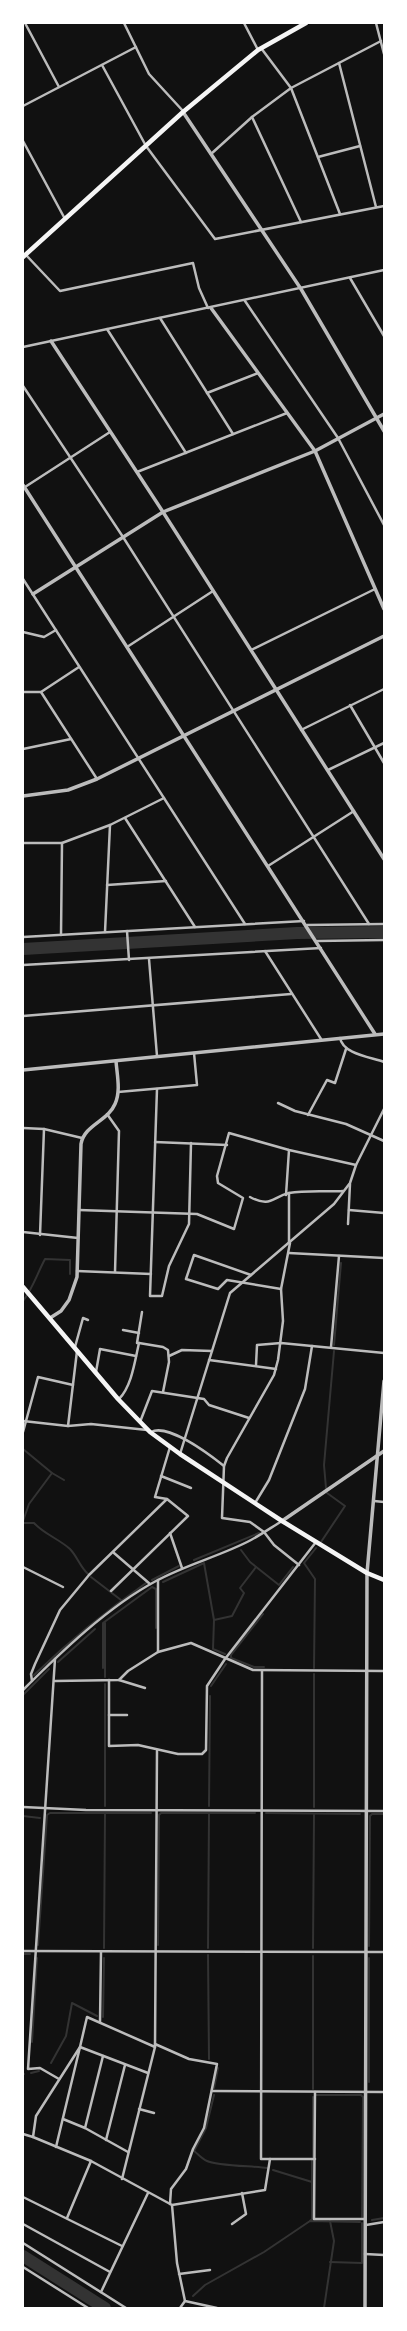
<svg xmlns="http://www.w3.org/2000/svg" width="407" height="2331" font-family="Georgia,serif">
  <rect width="100%" height="100%" fill="#111"/>
  <g fill="none" stroke-linecap="round" stroke-linejoin="round">
    <g stroke="#333" stroke-width="2">
      <path d="M23 1301C33 1288 37 1274 45 1259L70 1260V1274"/>
      <polyline points="334,1345 341,1263"/>
      <polyline points="23,1449 52,1473 64,1480"/>
      <polyline points="326,1488 324,1465 334,1351"/>
      <polyline points="23,1521 29,1504 52,1473"/>
      <path d="M23 1523H34C44 1534 59 1539 70 1549 77 1556 80 1567 88 1574"/>
      <polyline points="321,1542 345,1506 327,1493"/>
      <polyline points="241,1550 250,1562 279,1585 293,1567"/>
      <polyline points="194,1560 259,1533"/>
      <polyline points="91,1577 121,1600"/>
      <polyline points="152,1580 179,1566"/>
      <polyline points="163,1582 204,1563 214,1620 213,1649 225,1654"/>
      <polyline points="263,1614 231,1655 231,1658 254,1667 264,1667"/>
      <polyline points="214,1620 232,1616 244,1593 240,1588 256,1567"/>
      <polyline points="58,1662 95,1629"/>
      <polyline points="103,1668 103,1623 152,1587 156,1589 156,1628"/>
      <polyline points="314,1668 315,1579 304,1563 316,1548"/>
      <path d="M34 1675C69 1641 106 1611 146 1583"/>
      <polyline points="105,1677 105,1623"/>
      <polyline points="211,1686 226,1664"/>
      <polyline points="23,1695 49,1669"/>
      <polyline points="105,1806 105,1684"/>
      <polyline points="209,1806 210,1696"/>
      <polyline points="314,1807 314,1674"/>
      <polyline points="266,1813 360,1814"/>
      <polyline points="23,1816 40,1818"/>
      <polyline points="38,1945 47,1815 50,1813 151,1813"/>
      <polyline points="158,1945 159,1815 161,1813 255,1813"/>
      <polyline points="369,1946 370,1816 372,1814 384,1814"/>
      <polyline points="104,1948 105,1814"/>
      <polyline points="208,1948 209,1814"/>
      <polyline points="313,1948 314,1815"/>
      <polyline points="23,1954 30,1954"/>
      <polyline points="208,1955 209,2059"/>
      <polyline points="103,2017 104,1958"/>
      <polyline points="32,2042 37,1958"/>
      <polyline points="51,2063 66,2036 72,2003 97,2016"/>
      <polyline points="31,2073 39,2071"/>
      <polyline points="23,2074 24,2074"/>
      <polyline points="369,2082 369,1958"/>
      <polyline points="214,2088 218,2068"/>
      <polyline points="313,2089 313,1956"/>
      <path d="M214 2095 206 2128 194 2151C198 2154 202 2159 207 2161 217 2166 255 2166 267 2168"/>
      <polyline points="316,2095 361,2095 363,2097 362,2217"/>
      <polyline points="313,2157 313,2097"/>
      <polyline points="273,2170 312,2182"/>
      <polyline points="372,2220 384,2218"/>
      <polyline points="310,2221 312,2219 312,2160"/>
      <polyline points="330,2262 362,2263 362,2223"/>
      <polyline points="193,2296 205,2285 264,2252 310,2221 360,2222"/>
      <polyline points="324,2308 334,2241 330,2221"/>
    </g>
    <g stroke="#333" stroke-width="12">
      <polyline points="23,949 297,933 384,932"/>
      <polyline points="23,2256 105,2308"/>
    </g>
    <g stroke="#bcbcbc" stroke-width="2.5">
      <polyline points="25,23 59,87"/>
      <polyline points="124,23 149,74 183,111"/>
      <polyline points="244,23 258,50"/>
      <polyline points="376,23 384,54"/>
      <polyline points="261,48 291,88 340,214"/>
      <polyline points="339,63 376,207"/>
      <polyline points="102,65 146,146 215,239 384,206"/>
      <polyline points="23,106 136,47"/>
      <polyline points="252,117 301,222"/>
      <polyline points="23,141 65,219"/>
      <polyline points="211,154 252,117 291,88 381,41"/>
      <polyline points="318,157 360,146"/>
      <polyline points="26,255 60,291 193,263 199,288 208,308"/>
      <polyline points="350,278 384,336"/>
      <polyline points="245,301 338,438 384,525"/>
      <polyline points="160,318 233,434"/>
      <polyline points="107,329 186,453"/>
      <polyline points="23,347 384,270"/>
      <polyline points="23,386 123,537 369,924"/>
      <polyline points="207,393 258,373"/>
      <polyline points="137,472 287,413"/>
      <polyline points="25,487 110,432"/>
      <polyline points="23,579 245,924"/>
      <polyline points="23,632 44,637 56,630"/>
      <polyline points="127,647 213,591"/>
      <polyline points="251,650 375,589"/>
      <polyline points="23,692 41,692 79,667"/>
      <polyline points="41,692 97,779"/>
      <polyline points="350,705 384,763"/>
      <polyline points="301,730 384,689"/>
      <polyline points="23,749 71,739"/>
      <polyline points="328,770 384,743"/>
      <polyline points="125,818 195,927"/>
      <polyline points="23,843 62,843 110,825 164,798"/>
      <polyline points="268,866 354,811"/>
      <polyline points="107,885 166,881"/>
      <polyline points="307,925 384,924"/>
      <polyline points="127,931 129,960"/>
      <polyline points="105,932 110,825"/>
      <polyline points="61,935 62,843"/>
      <polyline points="23,937 304,921"/>
      <polyline points="317,941 384,940"/>
      <polyline points="265,951 321,1039"/>
      <polyline points="149,959 157,1056"/>
      <polyline points="23,965 321,948"/>
      <polyline points="23,1016 291,994"/>
      <path d="M340 1038C343 1054 370 1057 384 1062"/>
      <polyline points="157,1089 150,1296 162,1296 169,1266 189,1224 191,1143"/>
      <polyline points="118,1092 197,1085 194,1053"/>
      <polyline points="278,1103 295,1111 346,1124 384,1141"/>
      <polyline points="107,1114 119,1131 115,1272"/>
      <polyline points="308,1115 327,1080 335,1083 346,1049"/>
      <polyline points="23,1128 44,1129 82,1138"/>
      <polyline points="155,1142 227,1145"/>
      <polyline points="286,1195 289,1150"/>
      <path d="M250 1197C271 1208 272 1197 289 1193 306 1190 326 1192 343 1191"/>
      <polyline points="79,1210 197,1214 234,1229 243,1198 218,1183 217,1176 229,1133 289,1150 356,1165"/>
      <polyline points="349,1210 384,1213"/>
      <polyline points="348,1224 350,1184"/>
      <polyline points="23,1232 78,1238"/>
      <polyline points="40,1235 44,1129"/>
      <polyline points="289,1243 289,1193"/>
      <polyline points="290,1243 281,1289 283,1321 278,1360 274,1375 227,1458 224,1466 222,1518 250,1522 264,1532 274,1545 299,1565"/>
      <polyline points="289,1253 384,1258"/>
      <polyline points="77,1271 151,1274"/>
      <polyline points="251,1275 194,1255 186,1279 218,1289 227,1280 281,1289"/>
      <polyline points="123,1330 139,1333"/>
      <polyline points="139,1343 163,1347 168,1350 169,1362 163,1392"/>
      <polyline points="75,1347 83,1318 88,1320"/>
      <polyline points="331,1347 339,1256"/>
      <polyline points="169,1356 182,1350 212,1351"/>
      <polyline points="209,1360 276,1369"/>
      <polyline points="256,1365 257,1345 281,1343 384,1353"/>
      <polyline points="96,1372 100,1349 136,1356"/>
      <path d="M119 1399C132 1386 135 1360 139 1343H137L142 1312"/>
      <polyline points="23,1421 68,1426 91,1424 147,1430"/>
      <polyline points="140,1422 152,1391 204,1399 209,1405 249,1418"/>
      <polyline points="68,1426 77,1351"/>
      <polyline points="23,1432 38,1377 73,1385"/>
      <path d="M151 1432C168 1423 210 1455 224 1466"/>
      <polyline points="180,1454 230,1293 334,1204 350,1183 356,1165 384,1109"/>
      <polyline points="161,1476 191,1488"/>
      <polyline points="374,1501 384,1502"/>
      <polyline points="255,1503 269,1480 305,1389 312,1346"/>
      <polyline points="170,1533 182,1568"/>
      <polyline points="114,1553 150,1584"/>
      <polyline points="23,1567 63,1587"/>
      <polyline points="158,1580 158,1652"/>
      <polyline points="111,1591 188,1516 167,1499 155,1497 170,1447"/>
      <polyline points="55,1659 28,2069 40,2068 59,2079"/>
      <polyline points="262,1671 261,2159 315,2159"/>
      <polyline points="109,1680 109,1746 138,1745 178,1754 202,1754 206,1750 207,1686 225,1659 316,1542"/>
      <polyline points="119,1680 145,1688"/>
      <polyline points="32,1681 31,1674 35,1664 60,1610 89,1575 167,1499"/>
      <polyline points="55,1681 119,1680 128,1671 158,1652 191,1643 253,1670 384,1671"/>
      <path d="M23 1690C61 1652 109 1606 156 1581 187 1564 221 1556 251 1540 262 1534 272 1527 282 1521"/>
      <polyline points="109,1715 127,1715"/>
      <polyline points="23,1807 86,1810 384,1811"/>
      <polyline points="23,1951 384,1952"/>
      <polyline points="100,2022 101,1952"/>
      <polyline points="155,2044 189,2059 217,2064 204,2128 193,2149 186,2169 171,2189 170,2204"/>
      <polyline points="155,2047 87,2017 80,2047 36,2116 33,2137 91,2161 172,2205 177,2263 185,2301"/>
      <polyline points="212,2091 384,2092"/>
      <polyline points="315,2092 314,2219 365,2219"/>
      <polyline points="139,2109 154,2113"/>
      <polyline points="63,2119 85,2128 128,2152"/>
      <polyline points="85,2128 103,2056"/>
      <polyline points="23,2134 33,2137"/>
      <polyline points="106,2140 125,2065"/>
      <polyline points="56,2147 80,2047 148,2073"/>
      <polyline points="122,2179 155,2047 157,1751"/>
      <polyline points="23,2197 122,2246"/>
      <polyline points="172,2205 265,2190 270,2159"/>
      <polyline points="67,2218 91,2161"/>
      <polyline points="23,2224 110,2272"/>
      <polyline points="232,2224 246,2214 242,2193"/>
      <polyline points="366,2225 384,2222"/>
      <polyline points="23,2243 126,2308"/>
      <polyline points="365,2254 384,2255"/>
      <polyline points="23,2267 88,2308"/>
      <polyline points="179,2274 210,2270"/>
      <polyline points="101,2292 148,2193"/>
      <polyline points="180,2308 185,2301 217,2308"/>
    </g>
    <g stroke="#bcbcbc" stroke-width="3.5">
      <polyline points="183,112 301,289 384,431"/>
      <polyline points="211,308 315,451 384,609"/>
      <polyline points="51,341 163,512 384,859"/>
      <polyline points="23,485 375,1034"/>
      <polyline points="33,594 163,512 315,451 384,414"/>
      <polyline points="23,796 68,790 97,779 384,636"/>
      <polyline points="23,1070 384,1034"/>
      <path d="M50 1318 61 1311 69 1300 77 1277 81 1144C84 1125 108 1121 115 1104 121 1091 117 1075 116 1061"/>
      <polyline points="282,1521 384,1451"/>
      <polyline points="365,2308 367,1573 384,1381"/>
    </g>
    <g stroke="#f5f5f5" stroke-width="4.5">
      <polyline points="23,257 183,112 258,50 306,23"/>
      <polyline points="23,1287 118,1399 150,1432 180,1454 282,1521 367,1573 384,1580"/>
    </g>
  </g>
  <rect width="407" height="2331" fill="none" stroke="#ffffff" stroke-width="48"/>
</svg>
